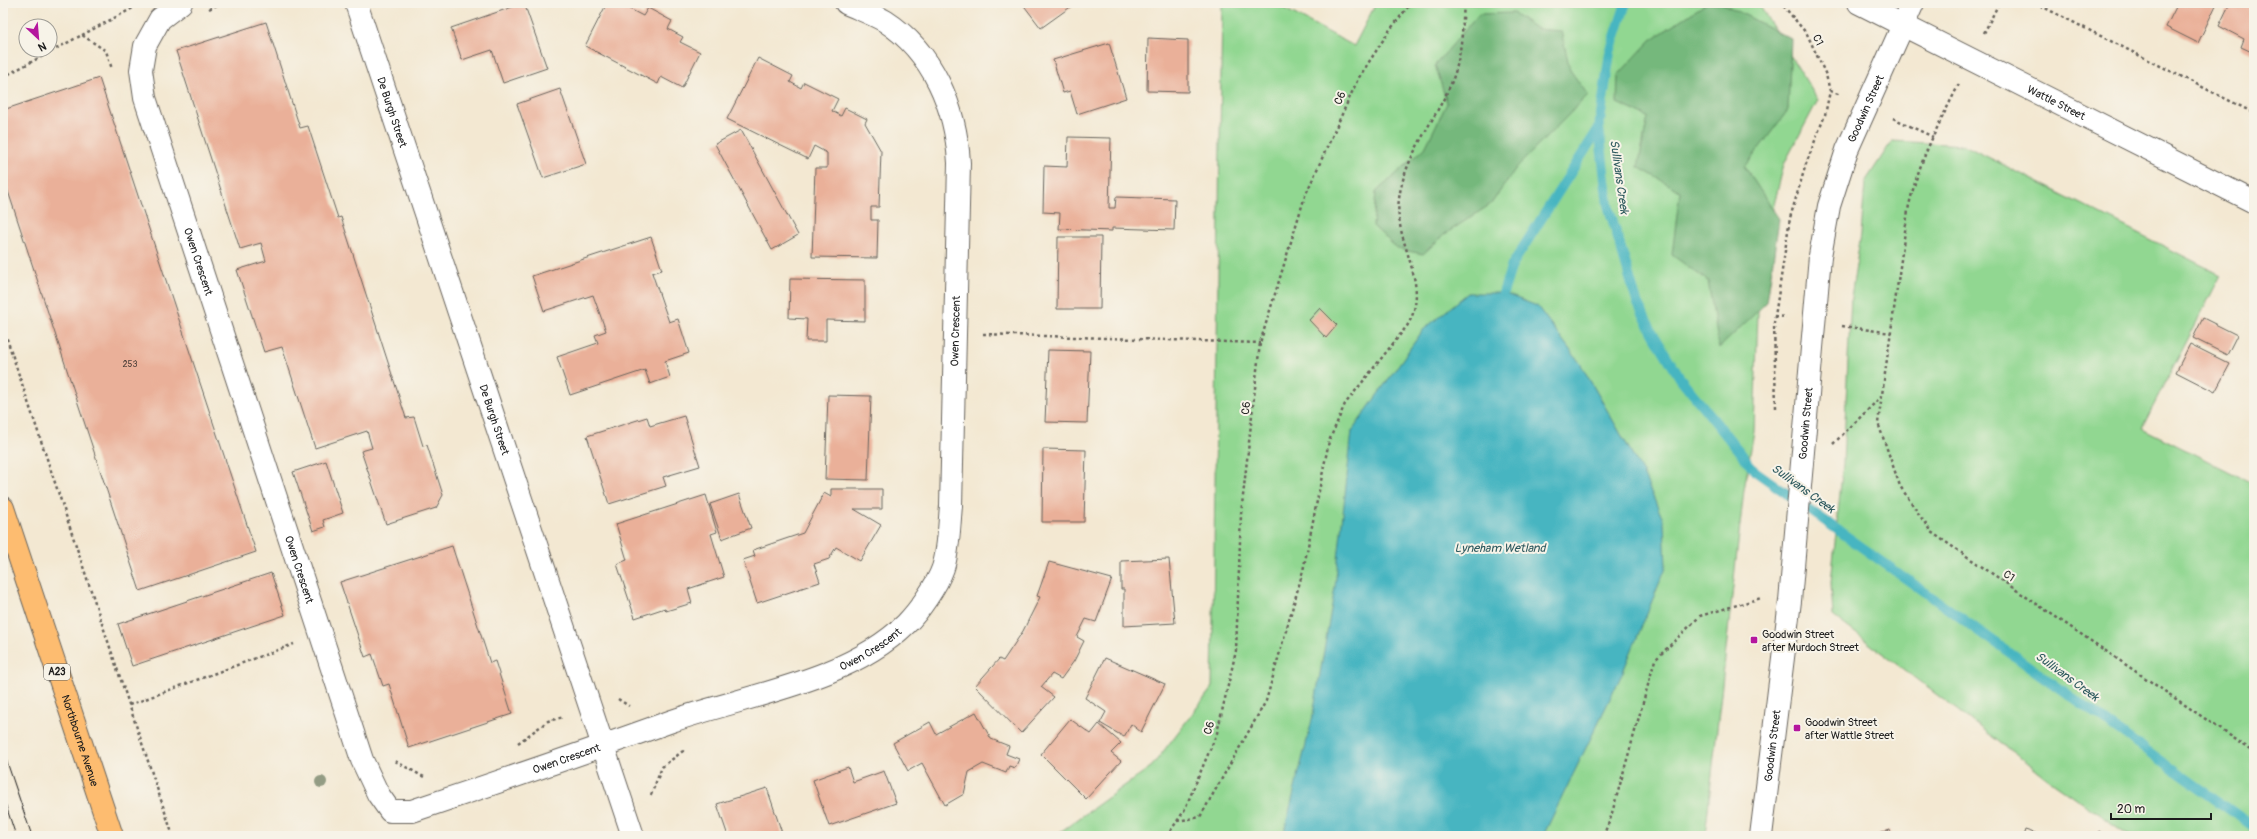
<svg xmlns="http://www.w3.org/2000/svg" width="2257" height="839" font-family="Pangolin,sans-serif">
  <rect width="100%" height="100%" fill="#f7f3e8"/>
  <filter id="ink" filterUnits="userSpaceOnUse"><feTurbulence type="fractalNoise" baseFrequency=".025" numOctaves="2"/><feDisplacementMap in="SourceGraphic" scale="8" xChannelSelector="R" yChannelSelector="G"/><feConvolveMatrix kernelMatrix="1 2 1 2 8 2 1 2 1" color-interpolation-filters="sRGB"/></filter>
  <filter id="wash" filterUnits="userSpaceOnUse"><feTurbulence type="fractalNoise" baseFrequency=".012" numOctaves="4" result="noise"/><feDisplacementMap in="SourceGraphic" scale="16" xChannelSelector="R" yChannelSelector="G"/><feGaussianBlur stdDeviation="0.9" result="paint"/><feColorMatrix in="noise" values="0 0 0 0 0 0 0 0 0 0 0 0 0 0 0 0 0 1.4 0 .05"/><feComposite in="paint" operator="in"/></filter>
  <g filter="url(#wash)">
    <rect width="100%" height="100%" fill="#f3e8d2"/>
    <g fill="#91d791" stroke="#567a56">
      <polygon points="1222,3 1274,3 1354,46 1376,3 1758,3 1818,100 1784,164 1773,209 1759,283 1754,431 1744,490 1705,836 1051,836 1060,832 1152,766 1212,688"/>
      <polygon points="1892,141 1964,145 2221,275 2142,428 2254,484 2254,836 2130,836 2048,779 1833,616 1831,582 1843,463 1851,297 1861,234 1865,182"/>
    </g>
    <g fill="#74b87b" stroke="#486a4c">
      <polygon points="1707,3 1722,3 1791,39 1788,110 1745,167 1779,219 1767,302 1719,348 1708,281 1672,255 1680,191 1638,167 1648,117 1617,103 1618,75 1651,40"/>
      <polygon points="1514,13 1537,29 1561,31 1570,70 1588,95 1516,168 1491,204 1445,234 1423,254 1398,249 1373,226 1376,192 1425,148 1447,103 1435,65 1479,14"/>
    </g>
    <polygon fill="#47b5c1" stroke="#32686e" points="1468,293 1503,293 1537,306 1580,363 1642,471 1664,522 1666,567 1622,674 1543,836 1283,836 1312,720 1335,587 1352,431 1423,330"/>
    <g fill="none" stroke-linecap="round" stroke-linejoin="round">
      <g stroke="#47b5c1" stroke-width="10">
        <polyline points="1626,3 1610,52 1599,128 1608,205 1637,302 1654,335 1680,378 1755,471 2254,827"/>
        <polyline points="1503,293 1512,265 1599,128"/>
      </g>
    </g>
    <g id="blocks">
      <g fill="#eab099">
        <polygon points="524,3 547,68 503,83 492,50 462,60 451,28"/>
        <polygon points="607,3 618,3 643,16 648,8 672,21 668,29 683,37 680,42 700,52 682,88 661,77 658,84 585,46"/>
        <polygon points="1022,3 1076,3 1041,28"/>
        <polygon points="2178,3 2217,3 2198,43 2166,27"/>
        <polygon points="2230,3 2254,3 2254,53 2241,47 2244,39 2219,26"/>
        <polygon points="266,22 300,128 308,126 338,218 341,217 406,418 414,417 423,446 427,445 443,495 436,508 386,524 361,451 372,448 367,431 315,448 282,347 264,352 237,270 266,261 261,243 240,249 176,51"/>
        <polygon points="1148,38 1188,40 1188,92 1147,91"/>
        <polygon points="1109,43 1126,98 1077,114 1070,91 1063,93 1053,60"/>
        <polygon points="758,58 793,76 790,82 801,88 804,82 838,99 832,111 841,116 845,108 867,119 865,123 881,151 879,207 871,207 871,220 878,220 877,258 812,257 815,168 827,168 827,153 814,146 808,159 727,119"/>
        <polygon points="99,78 256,552 140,591 3,176 3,110"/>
        <polygon points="560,89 586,164 543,178 517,104"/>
        <polygon points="741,130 798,235 772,250 715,144"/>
        <polygon points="1068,137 1111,138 1109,208 1115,208 1116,197 1175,199 1174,230 1112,228 1112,231 1059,229 1060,213 1043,212 1044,166 1067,167"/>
        <polygon points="651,237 662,270 652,273 669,322 678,319 689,353 665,361 670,377 650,384 645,370 570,395 557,357 598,343 595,335 606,331 593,295 544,311 532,276"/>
        <polygon points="1058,237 1101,237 1100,309 1057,309"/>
        <polygon points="790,279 865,280 865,321 826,320 826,341 806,341 807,319 789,318"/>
        <polygon points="1320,308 1337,325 1326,338 1309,320"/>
        <polygon points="2203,318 2237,335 2227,355 2193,338"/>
        <polygon points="2190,344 2230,364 2215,392 2176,372"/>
        <polygon points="1048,350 1090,351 1087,423 1045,422"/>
        <polygon points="828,395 871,396 868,480 825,479"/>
        <polygon points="684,416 700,466 663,477 666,486 609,504 587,436 647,417 650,426"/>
        <polygon points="1043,449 1086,450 1084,522 1042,522"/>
        <polygon points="326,461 343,513 323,520 325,527 313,531 293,472"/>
        <polygon points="831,489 882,489 882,509 854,509 881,525 860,561 836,547 829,559 814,564 820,582 757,603 743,560 755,556 753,550 803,533 824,493 831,497"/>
        <polygon points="739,494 751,528 722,539 710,504"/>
        <polygon points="706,495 717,532 711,534 724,577 688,589 692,603 666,611 665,608 635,618 617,564 627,560 616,524"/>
        <polygon points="452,546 490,663 495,661 512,714 409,748 389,684 383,686 372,654 365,657 340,582"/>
        <polygon points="1169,559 1175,623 1124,626 1124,589 1121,589 1121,561"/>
        <polygon points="1049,562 1112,579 1096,622 1086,619 1077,637 1084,641 1074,661 1061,679 1052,674 1041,687 1054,697 1021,733 975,686 999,659 1003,661 1023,631 1040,597 1037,596"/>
        <polygon points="271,573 285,615 132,666 118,624"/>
        <polygon points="1105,658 1165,684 1141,732 1131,724 1124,737 1100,723 1106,712 1085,698"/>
        <polygon points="976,712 991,739 1009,746 1006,754 1019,759 1015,768 1009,766 1006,773 983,764 969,772 964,794 945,805 922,763 908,771 893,743 930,722 936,734"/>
        <polygon points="1070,719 1091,734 1099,724 1121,743 1111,753 1121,761 1086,799 1041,754"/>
        <polygon points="848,767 853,782 884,771 896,803 829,826 813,780"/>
        <polygon points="767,788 783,836 728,836 717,804"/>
        <polygon points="1890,830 1892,836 1872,836"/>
        <polygon points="2025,830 2044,836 2023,836"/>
        <polygon points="2099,831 2106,836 2095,836"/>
      </g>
    </g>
  </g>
  <g filter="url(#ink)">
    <use href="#blocks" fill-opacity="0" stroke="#67635c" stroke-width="1"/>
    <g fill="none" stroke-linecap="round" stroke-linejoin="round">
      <defs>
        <g id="minor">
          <path id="s1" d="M181 3 160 19 145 46 141 70 145 98 362 760 378 794 390 811H412C499 782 586 752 672 721 748 695 848 681 906 624 919 611 937 585 943 568 949 549 949 526 951 506L959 163C956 108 933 52 885 21 873 14 859 9 846 3"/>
          <path id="s2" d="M356 3 633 836"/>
          <path id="s3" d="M1859 3 2254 202"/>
          <path id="s4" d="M1761 836 1790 601 1820 256 1829 206 1847 150 1913 3"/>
        </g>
        <g id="highway">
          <path id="s5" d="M3 508 112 836"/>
        </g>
      </defs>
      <use href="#minor" stroke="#67635c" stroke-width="24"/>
      <use href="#highway" stroke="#67635c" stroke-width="24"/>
      <g stroke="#67635c" stroke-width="2.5" stroke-dasharray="3 3" stroke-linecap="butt">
        <polyline points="2035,3 2254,113"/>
        <polyline points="209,9 221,3"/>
        <polyline points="1984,33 1999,3"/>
        <polyline points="82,35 133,8"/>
        <polyline points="3,77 82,35 106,51 112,69"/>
        <path d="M1959 84C1937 128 1918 162 1908 210L1878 423 1900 486 1931 532 2254 752"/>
        <polyline points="1830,91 1841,95"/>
        <polyline points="1893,118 1933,137"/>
        <polyline points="1774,316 1786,317"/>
        <polyline points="1842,326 1891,333"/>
        <polyline points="3,327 173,836"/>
        <polyline points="983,334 1260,343"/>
        <polyline points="1776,408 1774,323 1790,218 1806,164 1825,115 1830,91 1826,75 1807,34 1781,3"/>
        <polyline points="1833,444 1882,396"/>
        <polyline points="618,699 629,706"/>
        <polyline points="129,705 294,644"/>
        <polyline points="518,743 548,721 564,717"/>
        <polyline points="395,761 424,777"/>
        <polyline points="651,795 662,767 683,751 682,748"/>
        <path d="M1177 821 1200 817 1266 701 1303 571 1329 441 1345 404 1407 326C1433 284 1393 243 1399 199 1404 157 1433 124 1450 86 1462 59 1462 32 1464 3"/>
        <polyline points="1167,836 1184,811 1217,733 1236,651 1241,514 1260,343 1305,196 1358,79 1389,31 1411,3"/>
        <polyline points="1603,836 1610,820 1655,660 1700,616 1761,598"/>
      </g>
      <use href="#minor" stroke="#fff" stroke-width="22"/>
      <use href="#highway" stroke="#fdbc70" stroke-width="22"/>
      <g stroke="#1c1c1c" stroke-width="1">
        <polyline points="3,750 32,836"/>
        <polyline points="3,797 16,836"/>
      </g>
    </g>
    <circle fill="#939c84" cx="321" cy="782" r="6"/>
  </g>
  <g fill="#b5179e" stroke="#f7f3e8" stroke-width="1.5">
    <rect x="1750" y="636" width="8" height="8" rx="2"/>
    <rect x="1793" y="724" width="8" height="8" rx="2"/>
  </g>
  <g text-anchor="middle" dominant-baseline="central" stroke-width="4" stroke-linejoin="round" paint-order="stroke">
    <g font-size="9" fill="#50413b">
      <text x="130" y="364">253</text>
    </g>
    <rect fill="#f7f3e8" stroke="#5e5c59" stroke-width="1" x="44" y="664" width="26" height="16" rx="3"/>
    <g font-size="10" font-weight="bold" fill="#1c1c1c">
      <text x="57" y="672">A23</text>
    </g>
    <g font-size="11" fill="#1c1c1c" stroke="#f7f3e8">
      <text transform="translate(1818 40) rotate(65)">C1</text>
      <text transform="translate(1340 98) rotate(-66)">C6</text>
      <text stroke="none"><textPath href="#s3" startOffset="221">Wattle Street</textPath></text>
      <text stroke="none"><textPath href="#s4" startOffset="738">Goodwin Street</textPath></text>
      <text stroke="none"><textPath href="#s2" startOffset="115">De Burgh Street</textPath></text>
      <text stroke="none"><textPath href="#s1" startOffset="282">Owen Crescent</textPath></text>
      <text stroke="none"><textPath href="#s1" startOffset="1723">Owen Crescent</textPath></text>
      <text transform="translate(1246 408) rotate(-84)">C6</text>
      <text stroke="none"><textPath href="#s2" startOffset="439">De Burgh Street</textPath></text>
      <text stroke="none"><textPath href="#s4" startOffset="415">Goodwin Street</textPath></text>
      <text stroke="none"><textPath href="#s1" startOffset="606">Owen Crescent</textPath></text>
      <text transform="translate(2009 576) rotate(34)">C1</text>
      <text stroke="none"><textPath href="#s1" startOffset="1374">Owen Crescent</textPath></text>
      <text transform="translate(1209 728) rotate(-73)">C6</text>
      <text stroke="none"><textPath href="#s5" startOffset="245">Northbourne Avenue</textPath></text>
      <text stroke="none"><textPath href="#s4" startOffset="91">Goodwin Street</textPath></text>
      <text stroke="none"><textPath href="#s1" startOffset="1050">Owen Crescent</textPath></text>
    </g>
    <g font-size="11" fill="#1c1c1c" stroke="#f7f3e8" text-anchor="start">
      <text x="1762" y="634">Goodwin Street<tspan x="1762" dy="13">after Murdoch Street</tspan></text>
      <text x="1805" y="722">Goodwin Street<tspan x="1805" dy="13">after Wattle Street</tspan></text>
    </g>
    <g font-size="12" font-style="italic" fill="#2d595e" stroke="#f7f3e8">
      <text transform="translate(1619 177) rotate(82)">Sullivans Creek</text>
      <text transform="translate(1803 489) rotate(36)">Sullivans Creek</text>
      <text x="1500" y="548">Lyneham Wetland</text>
      <text transform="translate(2067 677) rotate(36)">Sullivans Creek</text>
    </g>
  </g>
  <rect width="2257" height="839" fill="none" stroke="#f7f3e8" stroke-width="16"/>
  <g transform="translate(38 38) rotate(154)"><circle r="19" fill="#f7f3e8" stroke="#9f9d96"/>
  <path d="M0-3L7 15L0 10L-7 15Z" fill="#b5179e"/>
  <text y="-6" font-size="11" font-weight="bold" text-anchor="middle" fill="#1c1c1c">N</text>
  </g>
  <path d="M2111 813v6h100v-6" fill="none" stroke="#1c1c1c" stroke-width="2"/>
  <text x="2117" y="813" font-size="12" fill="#1c1c1c" stroke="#f7f3e8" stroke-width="3" paint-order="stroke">20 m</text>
</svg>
